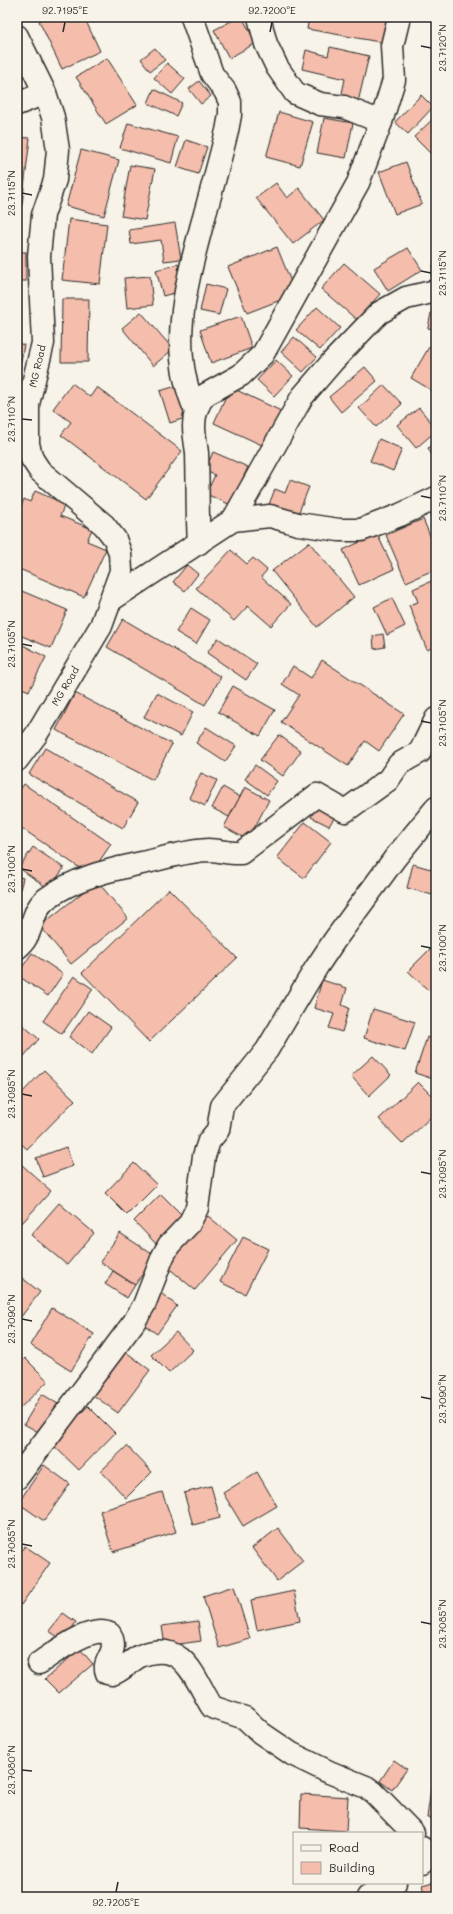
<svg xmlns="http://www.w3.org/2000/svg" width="453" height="1914" font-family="Mali,sans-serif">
  <rect width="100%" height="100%" fill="#f7f3e8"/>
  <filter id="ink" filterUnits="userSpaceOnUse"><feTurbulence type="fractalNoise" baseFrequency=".025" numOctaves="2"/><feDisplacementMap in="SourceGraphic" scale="8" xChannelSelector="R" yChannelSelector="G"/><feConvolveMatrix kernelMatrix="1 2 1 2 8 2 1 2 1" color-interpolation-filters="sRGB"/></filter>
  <g filter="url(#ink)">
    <g fill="#f5bdab" stroke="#2b2b2b">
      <polygon points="48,17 84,17 100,51 62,69 39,21"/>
      <polygon points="239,17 242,17 256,43 229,58 214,30"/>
      <polygon points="309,17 389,17 385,43 307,29"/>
      <polygon points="330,47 369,56 358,102 341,98 345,79 302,69 306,50 328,56"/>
      <polygon points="155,48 165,60 150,71 141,59"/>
      <polygon points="107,58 137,105 106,124 76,77"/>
      <polygon points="167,63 185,79 172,94 154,78"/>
      <polygon points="199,81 211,96 201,104 189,89"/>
      <polygon points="154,89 182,103 176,116 148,103"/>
      <polygon points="421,95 433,107 408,134 395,122"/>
      <polygon points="279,112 313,122 300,166 266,157"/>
      <polygon points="436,116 436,149 431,154 414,137"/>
      <polygon points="324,118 353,123 346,158 317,153"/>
      <polygon points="128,123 178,137 171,163 120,148"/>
      <polygon points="17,137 30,138 22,205 17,204"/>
      <polygon points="186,140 207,147 198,174 177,167"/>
      <polygon points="81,150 119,160 104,216 66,206"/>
      <polygon points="406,162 422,204 395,214 379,172"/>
      <polygon points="130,165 155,169 145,220 121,216"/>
      <polygon points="276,183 287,198 299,188 324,220 293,244 256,198"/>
      <polygon points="69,219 107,224 100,284 62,280"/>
      <polygon points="175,223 181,259 164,261 161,240 131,244 129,230"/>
      <polygon points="277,247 296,294 247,313 228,267"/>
      <polygon points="408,248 422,270 388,291 374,268"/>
      <rect x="17" y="252" width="9" height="29"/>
      <polygon points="436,252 436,278 431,276"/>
      <polygon points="344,263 380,294 357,320 321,289"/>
      <polygon points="178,264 185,290 163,296 156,270"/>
      <polygon points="150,276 153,305 127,308 124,278"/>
      <polygon points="206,284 226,289 219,315 200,311"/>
      <polygon points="62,299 89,299 88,362 61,362"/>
      <polygon points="317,307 340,328 320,350 296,330"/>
      <polygon points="141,312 173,349 153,366 122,328"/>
      <polygon points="431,313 436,314 436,330 428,328"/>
      <polygon points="241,316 252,348 211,363 200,330"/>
      <polygon points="294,337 317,357 303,372 281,352"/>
      <polygon points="17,343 24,345 17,383"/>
      <polygon points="429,347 436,351 436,393 411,378"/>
      <polygon points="276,360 293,376 274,396 257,380"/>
      <polygon points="365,367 377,381 341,412 329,397"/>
      <polygon points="72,383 90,397 97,387 182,451 146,499 61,435 71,422 53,409"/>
      <polygon points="384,385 402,404 376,427 359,408"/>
      <polygon points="176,386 185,418 170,423 160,391"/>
      <polygon points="230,387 281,411 264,446 214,423"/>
      <polygon points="419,408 436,428 436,431 416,448 397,425"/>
      <polygon points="379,439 402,449 393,471 370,461"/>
      <polygon points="436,444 436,463 428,448"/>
      <polygon points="213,452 248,467 231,505 206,494 215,475 205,471"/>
      <polygon points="290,480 309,487 296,519 268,507 275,489 285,493"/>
      <polygon points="35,491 65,504 60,516 92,529 87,541 106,549 84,597 17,568 17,510 19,511 24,499 30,502"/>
      <polygon points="436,514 436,529 431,516"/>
      <polygon points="423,519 436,550 436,569 406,582 386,535"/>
      <polygon points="377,534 394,569 359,585 343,550"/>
      <polygon points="309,542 354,597 317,627 272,571"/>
      <polygon points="231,550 247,564 253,558 267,570 261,577 291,604 271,626 248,606 234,621 196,588"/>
      <polygon points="187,565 198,574 185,591 173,582"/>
      <polygon points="436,579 436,646 427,650 409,605 418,602 413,589"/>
      <polygon points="17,589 67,610 51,648 17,634"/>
      <polygon points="392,598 405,626 387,635 374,607"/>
      <polygon points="191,608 210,620 196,644 176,632"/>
      <polygon points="123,619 221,677 205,705 107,647"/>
      <polygon points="383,634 385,647 374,649 373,636"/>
      <polygon points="218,638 257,664 246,680 207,653"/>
      <polygon points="17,642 46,657 29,691 17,686"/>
      <polygon points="322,660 404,714 379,751 365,741 348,766 281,722 299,695 282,684 293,666 311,678"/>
      <polygon points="233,686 275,710 260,736 218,712"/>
      <polygon points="75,693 172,744 153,780 56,730"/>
      <polygon points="157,693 193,712 181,736 144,717"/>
      <polygon points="206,727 236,746 225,762 196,743"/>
      <polygon points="279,735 301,751 283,776 260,760"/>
      <polygon points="45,748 138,802 123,828 29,774"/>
      <polygon points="255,765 277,781 267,795 245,779"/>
      <polygon points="201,773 217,780 205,806 189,798"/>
      <polygon points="24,784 111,844 90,875 17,825 17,794"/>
      <polygon points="223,787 240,797 229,817 212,808"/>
      <polygon points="245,787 269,800 248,840 224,827"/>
      <polygon points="318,803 337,813 329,826 311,817"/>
      <polygon points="305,822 331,842 304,878 277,858"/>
      <polygon points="33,847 64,868 49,889 19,868"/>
      <polygon points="436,862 436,896 407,888 413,864 434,870"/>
      <polygon points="17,876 23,878 17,902"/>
      <polygon points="97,881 128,918 71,964 40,926"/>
      <polygon points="169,889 237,958 149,1042 82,973"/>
      <polygon points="430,949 436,954 436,984 429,991 408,971"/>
      <polygon points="32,953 63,974 48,996 17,975"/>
      <polygon points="74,976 93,989 62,1034 43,1021"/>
      <polygon points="322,980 347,988 342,1005 349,1008 342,1032 329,1028 334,1014 314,1008"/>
      <polygon points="373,1009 415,1022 405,1051 364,1038"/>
      <polygon points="88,1011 111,1027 92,1054 69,1037"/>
      <polygon points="17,1020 39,1039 17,1064"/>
      <polygon points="427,1037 436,1040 436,1080 415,1073"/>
      <polygon points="373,1056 391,1075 369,1096 351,1076"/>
      <polygon points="44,1070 75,1100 27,1149 17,1140 17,1098"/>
      <polygon points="418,1082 436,1100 436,1112 403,1144 379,1119"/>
      <polygon points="66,1147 73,1166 43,1177 36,1158"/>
      <polygon points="134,1163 157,1185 127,1215 105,1193"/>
      <polygon points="21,1164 51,1191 22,1223 17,1219 17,1168"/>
      <polygon points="161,1194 186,1219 158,1246 134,1221"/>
      <polygon points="59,1203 94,1233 67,1265 31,1235"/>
      <polygon points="208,1216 237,1240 195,1290 165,1265"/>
      <polygon points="120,1233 155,1256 135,1285 100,1262"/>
      <polygon points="243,1237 268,1249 245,1294 220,1282"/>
      <polygon points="113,1271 135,1285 127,1298 105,1284"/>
      <polygon points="17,1274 40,1292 17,1322"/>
      <polygon points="161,1293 177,1306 157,1334 140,1322"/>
      <polygon points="52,1308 94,1334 71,1371 30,1345"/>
      <polygon points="176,1332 193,1350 169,1373 151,1355"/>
      <polygon points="126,1352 150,1370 118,1413 93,1395"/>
      <polygon points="25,1358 48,1381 17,1411 17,1366"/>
      <polygon points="42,1394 58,1404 40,1433 24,1424"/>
      <polygon points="88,1406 115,1433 79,1470 51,1443"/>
      <polygon points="127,1446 152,1472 126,1498 101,1471"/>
      <polygon points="44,1465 70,1484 44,1521 18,1503"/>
      <polygon points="257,1472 277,1506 243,1526 223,1493"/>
      <polygon points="211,1486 220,1518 193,1525 184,1493"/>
      <polygon points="162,1492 176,1532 113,1552 100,1511"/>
      <polygon points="278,1528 303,1561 277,1581 252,1548"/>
      <polygon points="25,1546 50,1563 21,1605 17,1602 17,1556"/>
      <polygon points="234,1586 250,1639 219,1648 203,1596"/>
      <polygon points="294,1591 300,1621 257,1630 251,1600"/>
      <polygon points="63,1613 76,1622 64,1641 49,1631"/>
      <polygon points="198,1621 201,1641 165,1646 162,1626"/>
      <polygon points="80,1649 93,1664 59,1693 45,1679"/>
      <polygon points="394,1760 407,1769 392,1790 380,1781"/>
      <polygon points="431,1788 436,1789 436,1819 427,1818"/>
      <polygon points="301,1794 348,1797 346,1831 300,1828"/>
      <polygon points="436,1881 436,1897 425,1897 422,1885"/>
    </g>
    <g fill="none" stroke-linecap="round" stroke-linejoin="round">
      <defs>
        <g id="minor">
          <path d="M192 17 212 74 225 91 230 102V115L227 131C219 163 210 196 201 228 185 289 168 351 196 411"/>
          <polyline points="259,17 266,44 277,67 295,93 320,104 344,107 381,122"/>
          <polyline points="17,104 45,93"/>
          <polyline points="233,520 302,397 333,361 379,313 406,298 436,291"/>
          <path d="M199 543C197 513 198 483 197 453 196 444 194 435 194 426 194 415 198 403 205 395L241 375 263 354 358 183 381 122 394 80 392 46 399 17"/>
          <polyline points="111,600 233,520 270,516 298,524 339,530 361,530 400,515 436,498"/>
          <path d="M17 948C34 936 30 911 46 899 76 876 115 869 151 861 170 856 189 851 208 850 219 850 230 854 241 853L317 795 345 811 388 780 399 764 420 752 436 719"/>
          <polyline points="17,1478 134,1322 144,1305 163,1256 169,1245 189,1224 197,1208 204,1156 209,1141 218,1130 222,1106 267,1050 316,968 334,941 395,858 436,808"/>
          <path d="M39 1663C56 1652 91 1624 110 1634 120 1654 101 1659 107 1673L112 1674C122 1671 130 1661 140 1656 184 1638 194 1678 212 1707L245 1718 261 1733 292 1754 329 1772 366 1787 373 1792 413 1833"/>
          <polyline points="422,1848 423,1851 422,1863"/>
          <polyline points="368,1897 395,1883"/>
        </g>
        <polyline id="major" points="17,36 45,93 53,117 58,150 55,180 43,215 39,256 43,343 28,404 28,444 32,459 40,471 104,525 115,539 120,553 121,571 101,626 36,735 17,760"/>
      </defs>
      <use href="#minor" stroke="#2b2b2b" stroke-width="25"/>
      <use href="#major" stroke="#2b2b2b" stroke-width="25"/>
      <use href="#minor" stroke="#f7f3e8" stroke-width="22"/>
      <use href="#major" stroke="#f7f3e8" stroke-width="22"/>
    </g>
  </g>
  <path fill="none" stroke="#2b2b2b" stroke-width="1.5" d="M63 32 65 22M270 32 272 22M421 46 431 48M22 193 32 195M421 271 431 273M22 419 32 420M421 496 431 498M22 644 32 646M421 721 431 723M22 869 32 871M421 946 431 948M22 1094 32 1096M421 1172 431 1174M22 1319 32 1321M421 1397 431 1399M22 1544 32 1546M421 1622 431 1624M22 1770 32 1771M116 1892 118 1882"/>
  <g text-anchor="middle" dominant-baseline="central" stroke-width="3" stroke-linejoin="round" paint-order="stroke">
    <g font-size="10" fill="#2b2b2b" stroke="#f7f3e8">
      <text transform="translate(37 366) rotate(-77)">MG Road</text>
      <text transform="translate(65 686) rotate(-59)">MG Road</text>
    </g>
  </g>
  <rect width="453" height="1914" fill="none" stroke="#f7f3e8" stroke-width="44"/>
  <rect x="293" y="1832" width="130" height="52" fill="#f7f3e8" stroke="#a5a39c"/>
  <rect x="301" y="1845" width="20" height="6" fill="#f7f3e8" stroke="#a5a39c"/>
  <text x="329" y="1852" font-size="12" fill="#2b2b2b">Road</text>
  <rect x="301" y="1862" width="20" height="12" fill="#f5bdab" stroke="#a5a39c"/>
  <text x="329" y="1872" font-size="12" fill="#2b2b2b">Building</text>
  <rect x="22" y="22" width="409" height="1870" fill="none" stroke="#2b2b2b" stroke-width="1.5"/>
  <g font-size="10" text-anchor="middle" fill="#2b2b2b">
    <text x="65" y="14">92.7195°E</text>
    <text x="272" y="14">92.7200°E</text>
    <text transform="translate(442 48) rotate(-90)" y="4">23.7120°N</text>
    <text transform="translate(11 193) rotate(-90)" y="4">23.7115°N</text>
    <text transform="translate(442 273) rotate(-90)" y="4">23.7115°N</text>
    <text transform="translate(11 419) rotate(-90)" y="4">23.7110°N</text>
    <text transform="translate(442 498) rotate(-90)" y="4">23.7110°N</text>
    <text transform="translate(11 644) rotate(-90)" y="4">23.7105°N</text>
    <text transform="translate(442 723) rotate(-90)" y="4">23.7105°N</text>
    <text transform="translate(11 869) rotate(-90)" y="4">23.7100°N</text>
    <text transform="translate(442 948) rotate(-90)" y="4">23.7100°N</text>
    <text transform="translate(11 1094) rotate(-90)" y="4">23.7095°N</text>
    <text transform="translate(442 1174) rotate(-90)" y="4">23.7095°N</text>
    <text transform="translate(11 1319) rotate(-90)" y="4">23.7090°N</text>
    <text transform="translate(442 1399) rotate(-90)" y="4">23.7090°N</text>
    <text transform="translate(11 1544) rotate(-90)" y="4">23.7085°N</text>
    <text transform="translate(442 1624) rotate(-90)" y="4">23.7085°N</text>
    <text transform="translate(11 1770) rotate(-90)" y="4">23.7080°N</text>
    <text x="116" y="1906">92.7205°E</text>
  </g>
</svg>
